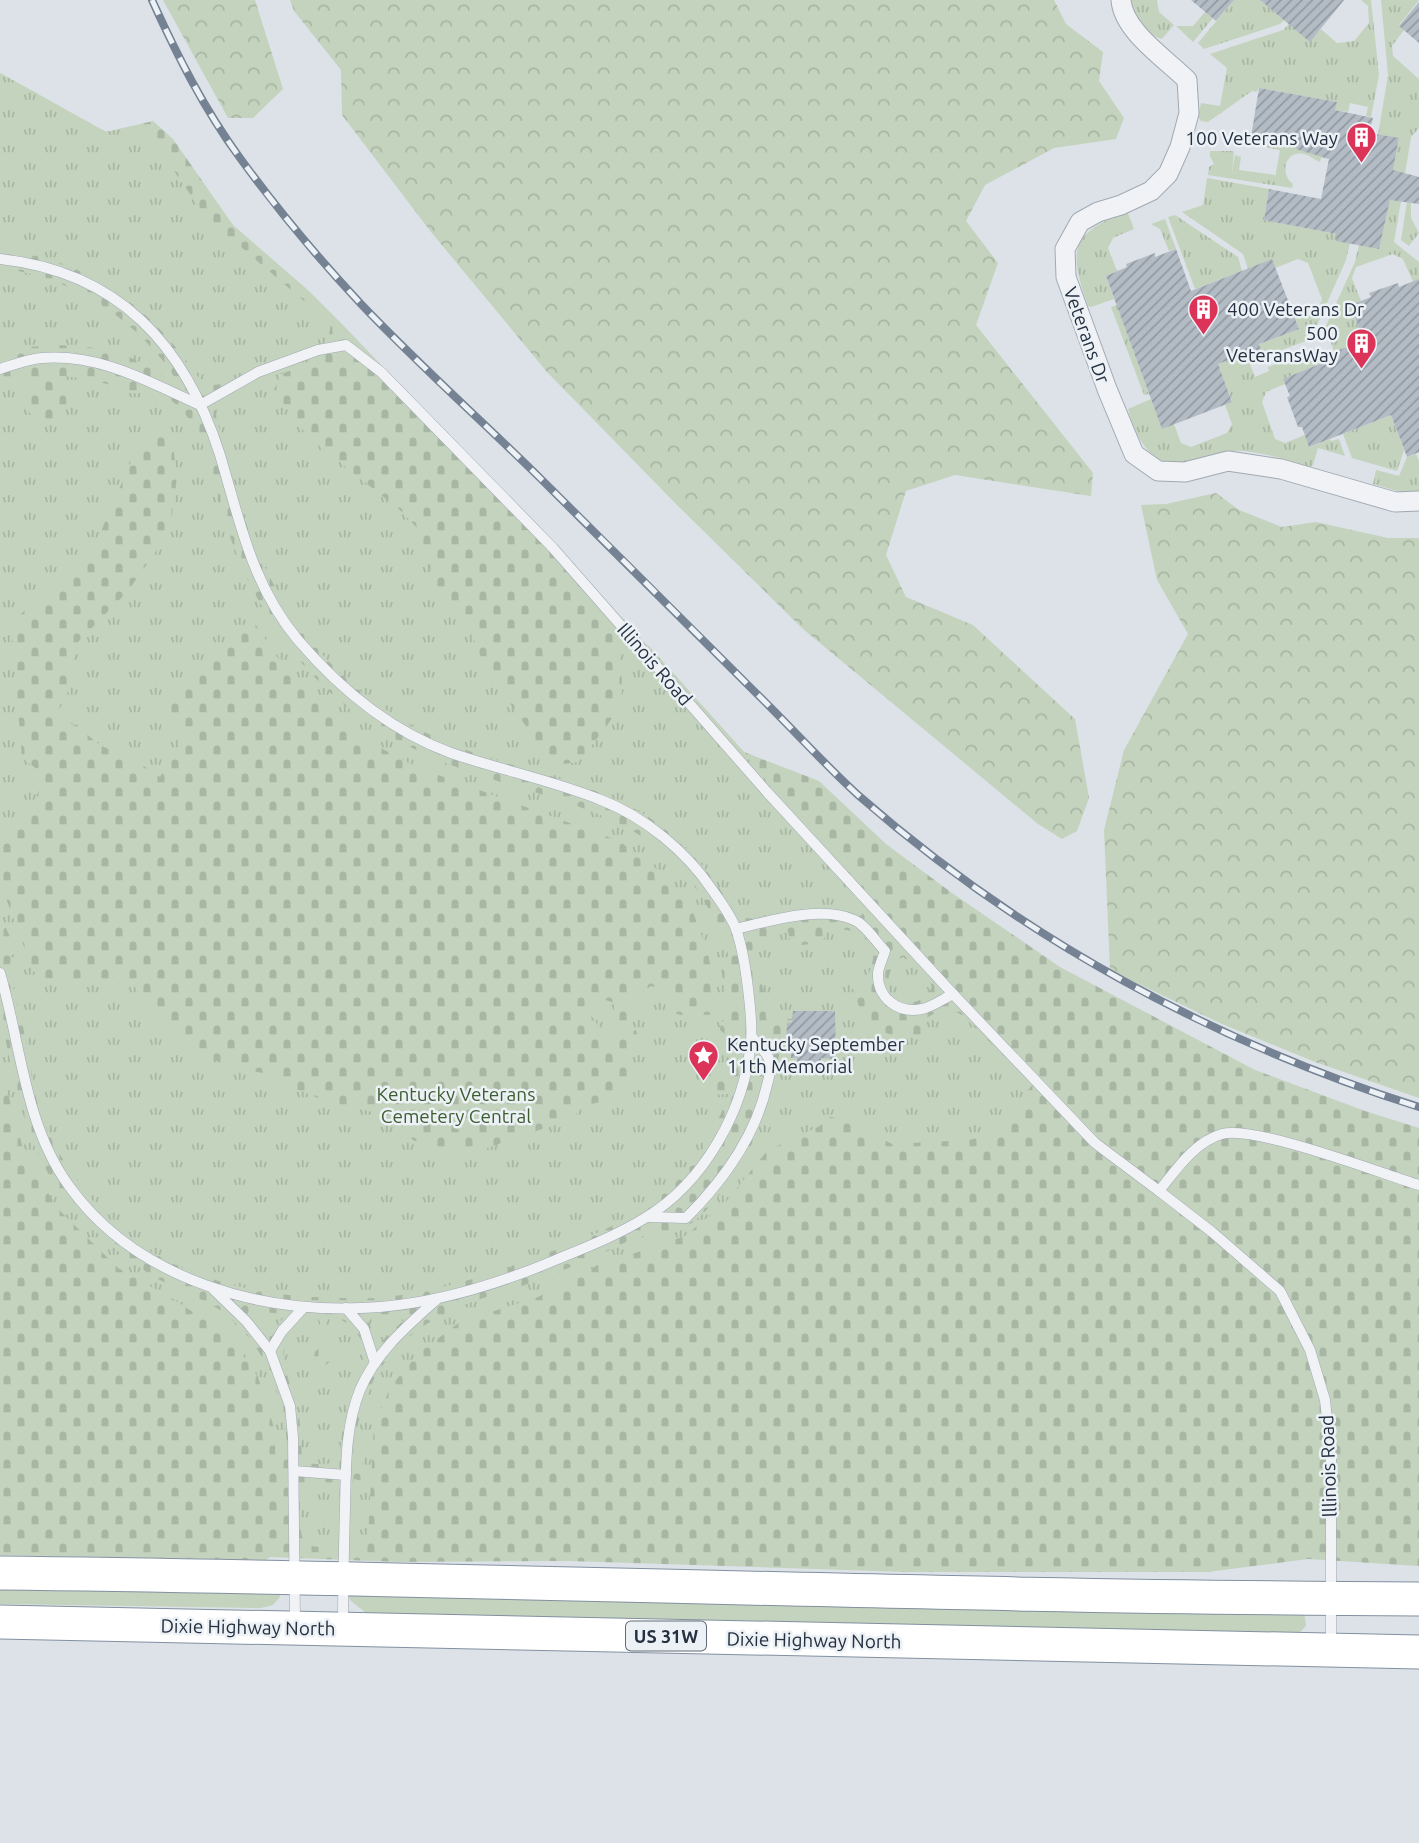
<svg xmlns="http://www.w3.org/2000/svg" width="1419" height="1843" font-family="Ubuntu,sans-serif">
  <defs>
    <pattern id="forest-crowns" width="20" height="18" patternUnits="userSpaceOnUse" patternTransform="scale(1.75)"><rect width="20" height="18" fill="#c4d3bd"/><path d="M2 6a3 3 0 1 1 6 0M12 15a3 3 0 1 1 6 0" fill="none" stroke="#a8b6a4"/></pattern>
    <pattern id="cemetery-stones" width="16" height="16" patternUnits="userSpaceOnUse" patternTransform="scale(1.75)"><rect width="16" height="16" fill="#c4d3bd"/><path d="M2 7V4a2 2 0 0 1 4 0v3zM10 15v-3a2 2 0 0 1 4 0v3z" fill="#a8b6a4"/></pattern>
    <pattern id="park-tufts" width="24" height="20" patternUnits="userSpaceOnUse" patternTransform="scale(1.75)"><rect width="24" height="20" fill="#c4d3bd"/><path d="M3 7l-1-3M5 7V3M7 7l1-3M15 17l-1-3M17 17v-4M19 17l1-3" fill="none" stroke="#a8b6a4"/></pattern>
    <pattern id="building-hatch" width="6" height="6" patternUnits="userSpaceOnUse" patternTransform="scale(1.75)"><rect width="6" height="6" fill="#b3bbc5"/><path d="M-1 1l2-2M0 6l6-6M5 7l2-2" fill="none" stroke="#9199a1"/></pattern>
  </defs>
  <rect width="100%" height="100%" fill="#dce2e8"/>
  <g fill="#c4d3bd">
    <polygon points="1235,155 1241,157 1239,170 1275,175 1275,179 1232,172"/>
    <polygon points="0,1586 279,1591 280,1597 273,1605 261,1608 0,1604"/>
    <polygon points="351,1593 1304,1612 1306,1626 1297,1635 371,1617 351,1601 348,1596"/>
  </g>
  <g fill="url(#forest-crowns)">
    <polygon points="163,0 255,0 283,89 253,118 228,118"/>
    <polygon points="290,0 1054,0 1066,24 1103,52 1099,81 1124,118 1116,139 1054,148 985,185 966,221 998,263 976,325 1093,473 1091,496 955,475 906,491 886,555 906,597 973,625 1075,719 1089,798 1077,831 1062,839 1038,824 803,629 676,504 547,372 431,232 342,115 341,70 294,11"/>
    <polygon points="1216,493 1239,510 1282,527 1316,522 1388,538 1419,538 1419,1098 1315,1062 1222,1024 1110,970 1104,830 1124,750 1188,634 1157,580 1141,505 1166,504"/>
  </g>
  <polygon fill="url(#cemetery-stones)" points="0,73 106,132 153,121 173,139 233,225 309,291 342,324 604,598 744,752 819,781 886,844 952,893 1060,967 1255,1070 1365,1111 1419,1128 1419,1566 1308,1559 1207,1572 907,1572 570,1561 398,1562 270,1557 266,1560 0,1555"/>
  <g fill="url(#park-tufts)">
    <path d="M1131 0H1157L1159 12 1174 25 1162 39C1147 35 1134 16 1131 0Z"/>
    <polygon points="1234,0 1260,0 1284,20 1280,24 1204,49 1198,43"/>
    <polygon points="1361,0 1371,0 1379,75 1371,117 1366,116 1368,107 1350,103 1348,112 1335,110 1337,102 1259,88 1256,92 1252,91 1208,122 1201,121 1198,117 1201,103 1220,106 1227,68 1210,54 1283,30 1289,24 1310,41 1321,29 1337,43 1354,41 1369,23 1368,6"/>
    <polygon points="1381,0 1419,0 1399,25 1404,30 1392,46 1393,56 1419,79 1419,128 1411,137 1405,174 1393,170 1399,139 1378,135 1388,75"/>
    <polygon points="1205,12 1213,18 1193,42 1176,26 1193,26"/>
    <path d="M0 73 106 132 133 126 157 147 207 218 331 324 329 335 323 344 222 384 214 385 199 378C149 305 89 261 0 248Z"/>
    <path d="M1249 132H1251V137L1297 145V149L1329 159 1321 158 1320 162C1314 160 1310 155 1304 154 1285 150 1279 174 1293 184L1292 188 1208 175 1209 167 1214 164 1210 156V151H1234L1232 172 1275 178 1280 150 1236 141Z"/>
    <polygon points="1207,178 1269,189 1264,220 1337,234 1350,243 1346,260 1314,332 1316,337 1264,357 1259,344 1299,329 1295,318 1318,309 1322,299 1308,263 1298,259 1275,268 1272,259 1248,269 1243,254 1182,212 1203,205"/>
    <polygon points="1390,200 1401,201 1394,242 1419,262 1419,279 1413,282 1403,259 1393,254 1356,267 1352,278 1361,301 1351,305 1363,341 1334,352 1328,333 1325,333 1324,330 1355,262 1359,245 1379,248"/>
    <polygon points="1407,202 1411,203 1411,218 1419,233 1409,246 1401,240"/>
    <path d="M1125 212 1128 213 1134 229 1113 238 1108 248 1117 271 1106 276 1114 299 1091 307 1088 306C1069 252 1069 234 1125 212Z"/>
    <polygon points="1175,215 1238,257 1242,271 1195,289 1168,217"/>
    <polygon points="1165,219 1176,249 1169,251 1160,229 1151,224"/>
    <path d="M0 268C58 275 112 304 151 347 161 358 173 372 179 386H175C128 342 60 339 0 352Z"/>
    <polygon points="1117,305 1149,394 1144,395 1111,307"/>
    <path d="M1316 348 1322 363 1284 379 1285 384 1266 392 1262 402 1275 439 1285 443 1305 435 1310 447 1330 439 1331 441 1339 439 1345 456 1318 448 1313 465 1310 467C1286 460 1261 451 1236 451 1219 450 1205 458 1189 462 1153 471 1136 439 1128 409L1151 399 1162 428 1174 424 1181 443 1191 447 1227 433 1232 424 1225 405 1232 401 1218 364 1247 353 1252 360 1249 362 1255 377 1269 371 1268 367Z"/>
    <path d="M309 359 319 360 281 374 274 390 308 437 400 510 418 529 436 591 473 637 485 668 528 729 536 745 548 758 563 764 578 762C586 752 618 714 620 704 625 684 619 658 617 637L649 646 744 752 862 903V915L857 917C836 913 813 908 791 910 773 913 756 923 738 916 730 906 724 895 717 885 699 859 676 836 650 818 597 783 530 773 472 752 369 716 299 648 256 548 238 508 227 459 216 416 217 411 217 405 221 400 234 385 288 367 309 359Z"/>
    <path d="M55 376C72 376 89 379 107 384 114 386 123 393 131 393 146 394 157 389 171 400 210 431 213 484 227 528 254 610 306 685 380 730 403 744 427 756 451 765 521 793 600 802 661 850 687 871 705 900 720 930 726 941 734 960 721 968L730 1019 721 1022 720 1030 732 1040 731 1045 739 1047 731 1088 711 1073 701 1077 698 1088 705 1095 729 1094C716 1127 701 1159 674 1184 638 1217 596 1235 550 1252 497 1273 444 1290 387 1297 372 1299 355 1298 340 1298 253 1297 158 1276 99 1208 72 1177 46 1138 36 1098 33 1085 32 1070 29 1056 24 1029 17 1001 10 974L11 956 17 952 0 915V882L33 971 42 977 74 984 95 982 128 984 135 987 157 1021 189 1048 225 1065 267 1074 286 1085 328 1102 400 1118 404 1132 413 1140 436 1149 473 1153 562 1122 575 1117 579 1107 612 1099 631 1087 630 1046 639 1040 636 1030 609 1040 584 1006 598 997 614 1003V1015L622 1024 631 1019 632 1000 651 986 671 992 670 1012 685 1016 719 1014 708 953 690 904 658 870 619 841 416 767 368 741 319 706 284 667 255 624 215 649 172 699 164 714 183 738 160 777 142 765 100 745 75 725 55 717 67 695 76 644 128 591 170 531 177 476 172 439 157 432 136 450 86 566 60 582 11 622 22 758 45 775 32 807 4 845 0 855V387L24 379 33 387 27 399 29 412C53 442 87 396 50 382Z"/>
    <polygon points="1391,415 1404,450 1397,471 1352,458 1343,434"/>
    <polygon points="1416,454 1419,461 1419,492 1401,492 1373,484 1376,470 1399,476 1407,457"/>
    <path d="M828 929C845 928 871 932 873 953 874 962 869 972 867 980L852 981C856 1020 886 1045 925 1036L923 1021C936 1011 947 1006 962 1015L1033 1084 1026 1093 1007 1131 969 1140 892 1144 841 1119 825 1116 820 1126 767 1151 724 1204 685 1236 594 1267 538 1297 460 1322 420 1352 391 1386 374 1425 368 1539 359 1545 352 1541 354 1479 363 1481 368 1479 369 1475 363 1474 362 1457H353C361 1378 392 1335 466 1304 489 1295 513 1290 536 1281 558 1272 579 1264 601 1254 613 1249 626 1241 639 1237 650 1234 660 1233 671 1231L674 1233C692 1226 703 1214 716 1199 756 1152 773 1098 782 1037H787L786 1041 791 1042V1058H797L798 1071H821V1058L835 1059V1011H794L792 1019 766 1018C765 1008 766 994 762 985 759 980 755 976 753 970 743 945 767 934 788 931L791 946 823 943 825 931Z"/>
    <path d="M903 957 920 970 932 986C923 1014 869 1008 895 961Z"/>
    <path d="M0 1014C16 1083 22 1148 71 1205 96 1234 126 1261 160 1280 179 1290 199 1297 217 1308 266 1341 285 1399 288 1455L275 1454 276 1434 258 1377 229 1336 173 1299 118 1268 59 1210 25 1156 0 1065Z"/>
    <polygon points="250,1310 280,1314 283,1318 272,1336 266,1337 247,1314"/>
    <polygon points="402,1315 404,1320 382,1341 377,1341 367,1319"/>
    <path d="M317 1316 320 1322 319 1348 315 1352 314 1357 318 1364 326 1365 331 1360 330 1352 324 1348 325 1323 328 1316C353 1319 370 1343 363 1368 360 1380 352 1391 348 1403 343 1421 341 1439 340 1457L337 1462C327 1464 310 1466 302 1460 301 1445 301 1430 299 1416 291 1378 262 1333 317 1316Z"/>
    <path d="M319 1484 327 1485 339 1494 337 1533 329 1546C305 1550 300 1541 300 1519 300 1512 299 1502 301 1496 304 1489 312 1486 319 1484Z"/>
  </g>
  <g fill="url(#building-hatch)">
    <polygon points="1191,0 1234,0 1216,21"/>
    <polygon points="1260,0 1344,0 1310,42"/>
    <polygon points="1419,2 1419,43 1399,26"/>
    <polygon points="1259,88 1337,102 1335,110 1373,118 1369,133 1399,138 1393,170 1419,177 1419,204 1390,200 1379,249 1336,241 1337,234 1264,220 1269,189 1321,199 1329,159 1296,149 1297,145 1251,137"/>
    <polygon points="1176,249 1191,291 1272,259 1299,329 1259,344 1262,352 1249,356 1247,353 1218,364 1232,402 1162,429 1106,276 1127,267 1126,264 1155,253 1155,257"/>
    <polygon points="1419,279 1419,452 1407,457 1391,415 1309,447 1302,427 1298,427 1287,397 1290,396 1283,379 1322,363 1320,357 1363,341 1351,305 1371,297 1369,293 1398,283 1399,287"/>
    <polygon points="793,1011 835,1011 836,1059 821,1058 821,1071 797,1071 797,1058 791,1058 791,1042 786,1041 787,1023 792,1022"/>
  </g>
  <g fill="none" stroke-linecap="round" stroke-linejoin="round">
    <defs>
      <g id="service">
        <path d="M0 259C119 272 185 345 220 455 240 522 252 585 298 640 339 688 391 731 451 753 500 770 552 780 601 800 645 817 687 852 713 891 721 902 731 916 736 929 743 949 748 986 750 1007 751 1018 752 1030 751 1041 745 1109 705 1182 645 1218 616 1236 584 1248 553 1261 498 1284 441 1302 380 1307 266 1316 138 1282 69 1186 24 1124 21 1044 0 973"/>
        <path d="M0 369C13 365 28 359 42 358 101 354 147 381 200 405L258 372 318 350 346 345 381 372 553 548 767 792 953 994 1095 1143 1159 1191C1176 1170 1194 1142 1222 1134 1255 1125 1380 1173 1419 1185"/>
        <path d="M736 929C769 921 822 905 854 920 865 924 876 942 885 951 883 958 879 966 878 973 877 998 898 1014 922 1009 932 1007 943 999 953 994"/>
        <polyline points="1159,1191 1212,1232 1280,1291 1310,1350 1325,1400 1331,1458 1331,1644"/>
        <path d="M649 1217 686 1218C723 1181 755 1138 767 1085 769 1078 772 1066 769 1059 766 1051 757 1044 752 1037"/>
        <polyline points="213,1289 246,1321 270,1351 290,1406 293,1437 295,1622"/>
        <polyline points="346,1308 364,1329 375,1363"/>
        <polyline points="270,1351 282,1331 304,1307"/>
        <polyline points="294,1471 346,1475"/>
        <path d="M343 1625C343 1586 344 1546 345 1507 346 1467 345 1427 360 1390 376 1352 407 1326 436 1300"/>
      </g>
      <path id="minor" d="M1121 0C1123 31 1166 59 1187 80L1189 113 1180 147 1168 174 1151 191 1121 205 1098 212 1080 222 1065 249 1066 277 1107 389 1134 454 1158 471 1185 472 1228 461 1281 469 1395 502 1419 501"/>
      <g id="trunk">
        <path d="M0 1573C473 1578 946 1597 1419 1599"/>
        <polyline points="0,1622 1419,1652"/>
      </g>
    </defs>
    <use href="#service" stroke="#a1a9b2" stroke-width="11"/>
    <use href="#minor" stroke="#a1a9b2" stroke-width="21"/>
    <use href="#trunk" stroke="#8290a0" stroke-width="35"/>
    <use href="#service" stroke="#f0f2f6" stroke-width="10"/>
    <use href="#minor" stroke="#f0f2f6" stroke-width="19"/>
    <use href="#trunk" stroke="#fff" stroke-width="33"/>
    <defs>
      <path id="rail" d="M152 0C177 55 204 109 240 158 277 209 318 258 361 304 418 364 481 420 540 478 612 549 683 620 754 691 789 725 822 762 858 795 1021 938 1213 1042 1419 1107"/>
    </defs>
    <use href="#rail" stroke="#748293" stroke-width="8"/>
    <use href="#rail" stroke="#ecf1f6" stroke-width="5" stroke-dasharray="16" stroke-linecap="butt"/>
  </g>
  <defs>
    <symbol id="building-pin" viewBox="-11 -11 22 30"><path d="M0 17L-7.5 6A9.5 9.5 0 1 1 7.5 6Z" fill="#dc3358" stroke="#ecf1f6"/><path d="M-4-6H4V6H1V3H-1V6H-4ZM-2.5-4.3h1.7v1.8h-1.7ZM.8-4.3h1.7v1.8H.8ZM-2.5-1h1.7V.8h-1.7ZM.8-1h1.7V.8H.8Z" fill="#fff"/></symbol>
    <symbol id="sight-pin" viewBox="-11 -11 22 30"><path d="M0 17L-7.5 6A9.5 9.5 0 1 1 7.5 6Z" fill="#dc3358" stroke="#ecf1f6"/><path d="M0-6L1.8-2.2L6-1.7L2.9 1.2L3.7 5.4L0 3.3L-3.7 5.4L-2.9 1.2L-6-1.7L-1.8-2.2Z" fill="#fff"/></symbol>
  </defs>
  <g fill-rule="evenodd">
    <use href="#building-pin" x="1344" y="120" width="35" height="47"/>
    <use href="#building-pin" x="1186" y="292" width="35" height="47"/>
    <use href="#building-pin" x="1344" y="326" width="35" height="47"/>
    <use href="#sight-pin" x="686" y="1038" width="35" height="47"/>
  </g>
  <g text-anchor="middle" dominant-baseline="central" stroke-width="5" stroke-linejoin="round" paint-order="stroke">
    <rect fill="#ecf1f6" stroke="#616b77" stroke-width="2" x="626" y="1621.5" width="80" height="29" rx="5"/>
    <g font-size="18" font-weight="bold" fill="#253140">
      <text x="666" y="1636">US 31W</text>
    </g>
    <g font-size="19" fill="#253140" stroke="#ecf1f6" text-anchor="end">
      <text x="1338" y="138">100 Veterans Way</text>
      <text x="1227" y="309" text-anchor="start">400 Veterans Dr</text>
      <text x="1338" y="333">500<tspan x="1338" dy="22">VeteransWay</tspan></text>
      <text x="727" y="1044" text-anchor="start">Kentucky September<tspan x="727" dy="22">11th Memorial</tspan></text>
    </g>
    <g font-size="19" fill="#253140" stroke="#ecf1f6">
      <text transform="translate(1087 335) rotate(70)">Veterans Dr</text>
      <text transform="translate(655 664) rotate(49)">Illinois Road</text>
      <text transform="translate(1328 1466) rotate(-92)">lllinois Road</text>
      <text transform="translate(248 1627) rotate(1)">Dixie Highway North</text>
      <text transform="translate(814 1640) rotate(1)">Dixie Highway North</text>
    </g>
    <g font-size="19" fill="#3c5d30" stroke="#ecf1f6">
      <text x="456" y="1094">Kentucky Veterans<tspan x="456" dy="22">Cemetery Central</tspan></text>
    </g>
  </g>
</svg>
